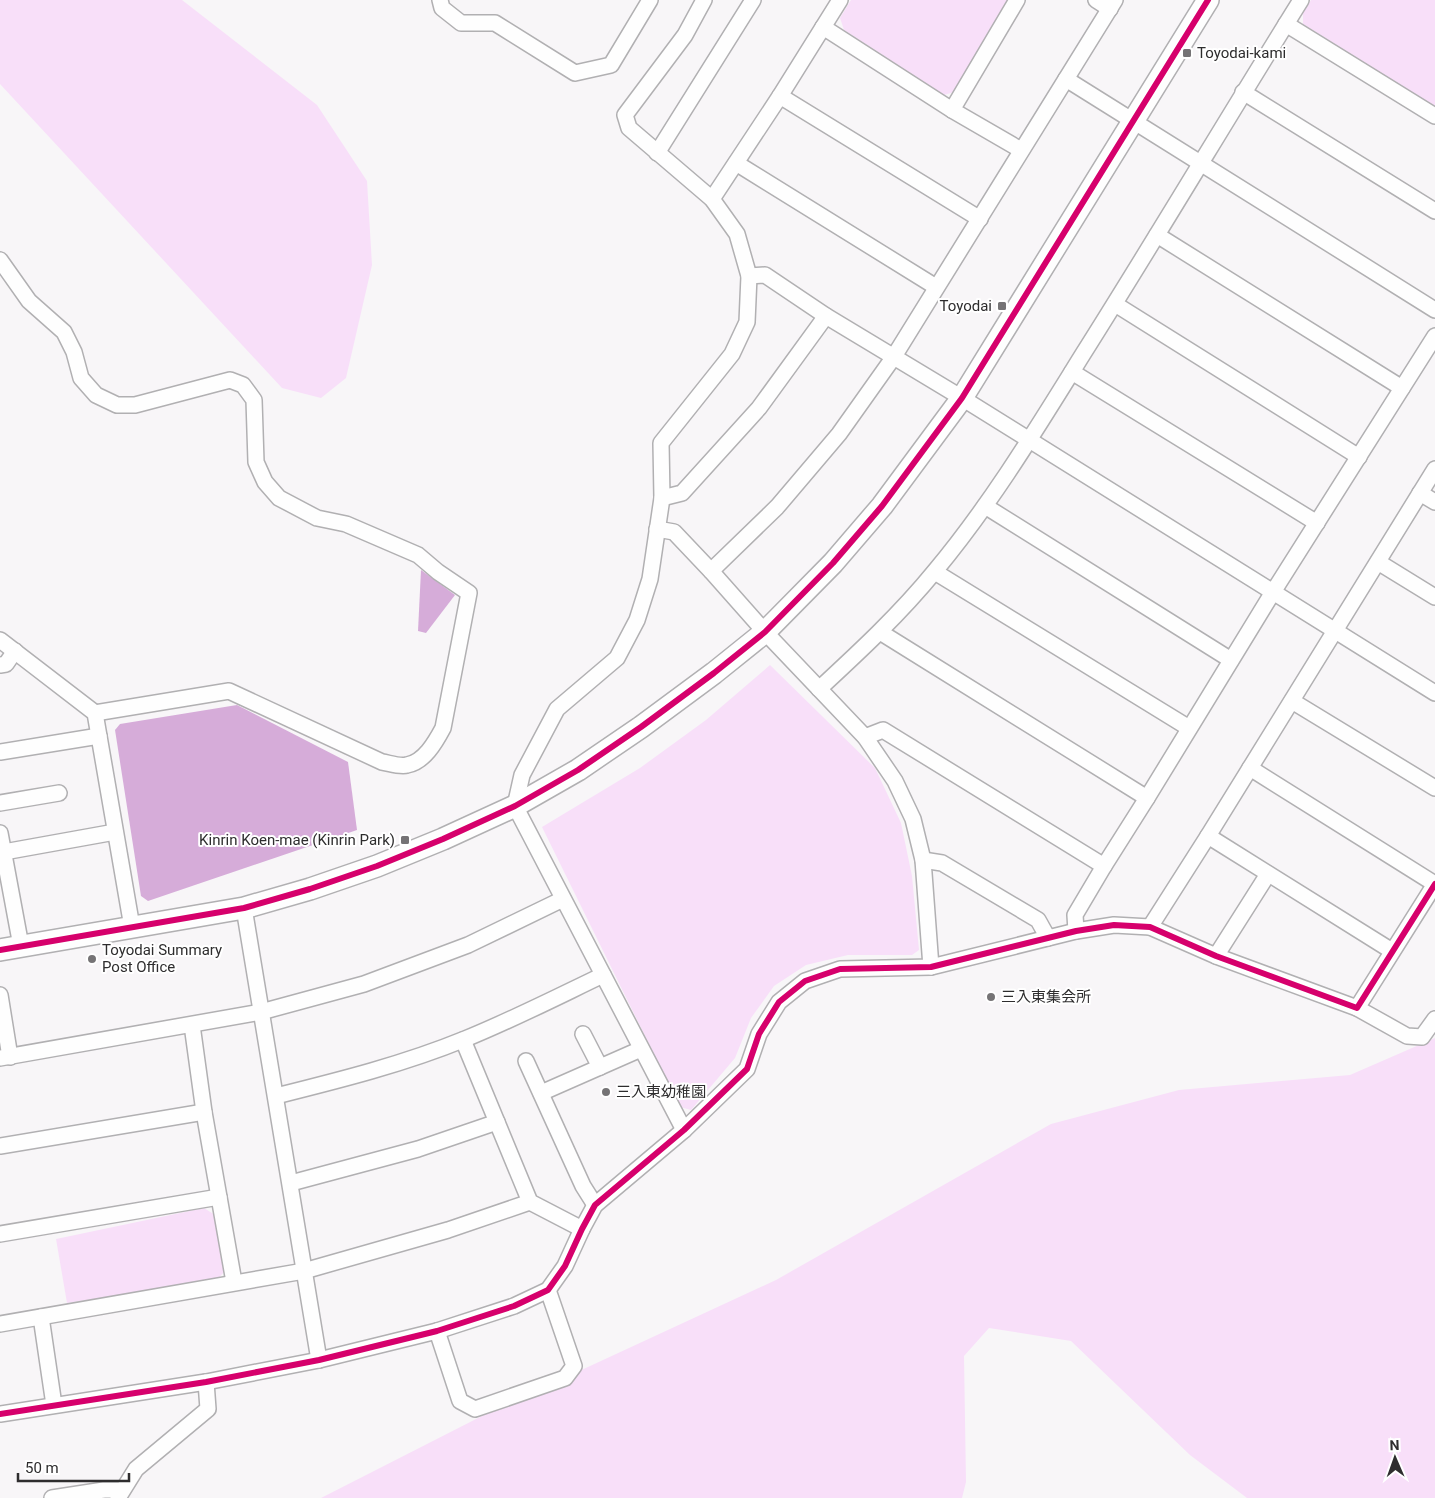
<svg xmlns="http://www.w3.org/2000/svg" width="1435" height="1498" font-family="Roboto,'Noto Sans JP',sans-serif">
  <rect width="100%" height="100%" fill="#f8f6f8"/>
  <g fill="#f8dff9">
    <polygon points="0,0 182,0 317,105 367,181 372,265 346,378 321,398 282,388 0,84"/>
    <polygon points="851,0 1012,0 954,92 944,95 844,30 840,18"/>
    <polygon points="1311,0 1435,0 1435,107 1303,24 1303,13"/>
    <polygon points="770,665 875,768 901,823 912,876 919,950 912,955 848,955 806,965 774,986 751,1018 735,1058 691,1110 680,1107 542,827 640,768 706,720"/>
    <polygon points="1435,1038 1435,1498 1247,1498 1190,1455 1071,1341 989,1328 964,1356 966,1482 962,1498 321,1498 480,1417 776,1280 1051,1124 1179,1090 1350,1075"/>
    <polygon points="204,1208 215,1215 224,1272 217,1280 67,1303 56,1239"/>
  </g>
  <g fill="#d6acd9">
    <polygon points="421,570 455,595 426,633 418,631"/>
    <polygon points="237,705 348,762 357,830 148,901 141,896 115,730 120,724"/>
  </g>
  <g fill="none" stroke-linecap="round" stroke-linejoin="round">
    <defs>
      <g id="street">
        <polyline points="440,0 442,8 461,23 495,23 575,73 611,65 650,0"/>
        <polyline points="1096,0 1110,9"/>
        <polyline points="1286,24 1435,116"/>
        <polyline points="823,27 952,110 1021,150"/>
        <polyline points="1066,79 1435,310"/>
        <polyline points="1243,92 1435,211"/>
        <polyline points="780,96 980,219"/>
        <polyline points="952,110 1017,0"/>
        <polyline points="657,153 753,0"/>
        <polyline points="736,163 936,287"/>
        <polyline points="712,199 780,96 840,0"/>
        <polyline points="1157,235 1402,388"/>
        <path d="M0 260 29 301 64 332 74 352 81 378 96 395 117 405H135L230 380 243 385 254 400 256 462 265 482 279 498 317 518 346 524 418 555 438 572 469 593 443 728C435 743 424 762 407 765 400 767 389 763 382 762L229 691 95 713"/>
        <polyline points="749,276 765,275 826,316 962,398 1435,693"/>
        <polyline points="1115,304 1359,457"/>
        <polyline points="1072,372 1317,523"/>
        <polyline points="1420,493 1435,502"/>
        <polyline points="662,498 682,493 759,408 826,316"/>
        <polyline points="985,506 1231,660"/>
        <polyline points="657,529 674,532 711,571 765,632 865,737 895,781 913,819 923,860 931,967"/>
        <polyline points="1378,562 1435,597"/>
        <polyline points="711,571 777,507 839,434 893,358 1115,0"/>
        <polyline points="935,572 1189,728"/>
        <polyline points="880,632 1147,798"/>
        <polyline points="0,640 95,713 132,927"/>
        <polyline points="0,665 6,664 15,651"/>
        <path d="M819 689C859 652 900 614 935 571 991 504 1037 428 1083 354 1157 237 1228 117 1301 0"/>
        <polyline points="1292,701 1435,788"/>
        <polyline points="865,737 883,730 1104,866"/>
        <polyline points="0,752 99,736"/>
        <polyline points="1250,768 1435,884"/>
        <polyline points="0,803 59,793"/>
        <polyline points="0,833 21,946"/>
        <polyline points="1208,836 1392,951"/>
        <polyline points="4,852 115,832"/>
        <polyline points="923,860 942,863 1038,920 1048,938"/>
        <polyline points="244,908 319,1360"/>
        <polyline points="1150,927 1208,836 1435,469"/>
        <polyline points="1076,931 1075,915 1104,866 1147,798 1273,592 1435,336"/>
        <polyline points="1216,956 1268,874"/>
        <polyline points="0,995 10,1057"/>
        <polyline points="1357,1008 1407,1036 1422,1037 1435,1019"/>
        <polyline points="192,1025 204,1112 234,1282"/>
        <polyline points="583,1034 600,1067"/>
        <polyline points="463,1040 530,1202 582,1229"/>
        <polyline points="0,1058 261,1012 364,984 468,945 563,899"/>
        <polyline points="526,1061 583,1186 595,1205"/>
        <polyline points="541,1093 641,1049"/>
        <path d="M276 1096C340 1080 404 1064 465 1039 512 1020 557 997 603 975"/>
        <polyline points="684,1130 515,806 522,775 557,709 617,658 637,620 650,579 662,498 661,443 732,354 747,322 749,276 737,234 712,199 629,128 625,115 685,35 704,0"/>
        <polyline points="0,1146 204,1112"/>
        <polyline points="291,1183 418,1149 497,1122"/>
        <polyline points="0,1234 219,1197"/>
        <polyline points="41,1317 54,1405"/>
        <polyline points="0,1324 304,1271 448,1230 530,1202"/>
        <polyline points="437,1331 460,1401 475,1409 565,1378 574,1366 548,1290"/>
        <polyline points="0,1414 206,1382 319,1360 437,1331 514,1306 548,1290 565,1266 582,1229 595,1205 684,1130 747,1069 759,1034 779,1002 805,981 840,969 931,967 1076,931 1114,925 1150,927 1216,956 1357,1008 1435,884"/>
        <polyline points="52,1498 104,1490 122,1490"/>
        <polyline points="118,1498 136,1469 208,1409 206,1382"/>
      </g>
      <polyline id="secondary" points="0,950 244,908 310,889 377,866 443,839 515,806 578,770 641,727 714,673 765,632 833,563 882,506 962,398 1208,0"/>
    </defs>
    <use href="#street" stroke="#b1b0b2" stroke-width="18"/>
    <use href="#secondary" stroke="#b1b0b2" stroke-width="24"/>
    <use href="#street" stroke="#fefefe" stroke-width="15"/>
    <use href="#secondary" stroke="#fefefe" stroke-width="21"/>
    <defs>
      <g id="cycleway">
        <polyline points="0,950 244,908 310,889 377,866 443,839 515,806 578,770 641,727 714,673 765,632 833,563 882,506 962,398 1208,0"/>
        <polyline points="0,1414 206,1382 319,1360 437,1331 514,1306 548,1290 565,1266 582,1229 595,1205 684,1130 747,1069 759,1034 779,1002 805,981 840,969 931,967 1076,931 1114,925 1150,927 1216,956 1357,1008 1435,884"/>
      </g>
    </defs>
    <use href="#cycleway" stroke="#fff" stroke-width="9"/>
    <use href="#cycleway" stroke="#d6006c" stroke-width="6"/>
  </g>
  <g fill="#757375" stroke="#fff" stroke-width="2">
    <rect x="1182" y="48" width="10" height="10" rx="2.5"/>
    <rect x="997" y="301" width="10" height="10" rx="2.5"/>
    <rect x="400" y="835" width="10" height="10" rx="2.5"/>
    <circle cx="92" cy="959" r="5"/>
    <circle cx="991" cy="997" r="5"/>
    <circle cx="606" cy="1092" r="5"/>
  </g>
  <g text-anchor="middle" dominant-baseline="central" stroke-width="4" stroke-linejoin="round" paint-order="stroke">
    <g font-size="15" fill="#2e2d2e" stroke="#fff" text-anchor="start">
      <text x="1197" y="53">Toyodai-kami</text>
      <text x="992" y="306" text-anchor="end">Toyodai</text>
      <text x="395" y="840" text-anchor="end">Kinrin Koen-mae (Kinrin Park)</text>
      <text x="102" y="950">Toyodai Summary<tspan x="102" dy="17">Post Office</tspan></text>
      <text x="1001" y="997">三入東集会所</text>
      <text x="616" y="1092">三入東幼稚園</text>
    </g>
  </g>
  <g transform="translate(1395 1458) rotate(358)" stroke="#ffffff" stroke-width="4" paint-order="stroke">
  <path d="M0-4L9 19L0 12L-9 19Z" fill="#2e2d2e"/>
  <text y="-8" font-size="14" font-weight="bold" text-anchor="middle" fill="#2e2d2e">N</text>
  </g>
  <path d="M18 1473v8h111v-8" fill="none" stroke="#2e2d2e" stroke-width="2.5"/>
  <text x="25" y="1473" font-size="15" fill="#2e2d2e" stroke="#ffffff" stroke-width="4" paint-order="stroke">50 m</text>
</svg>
